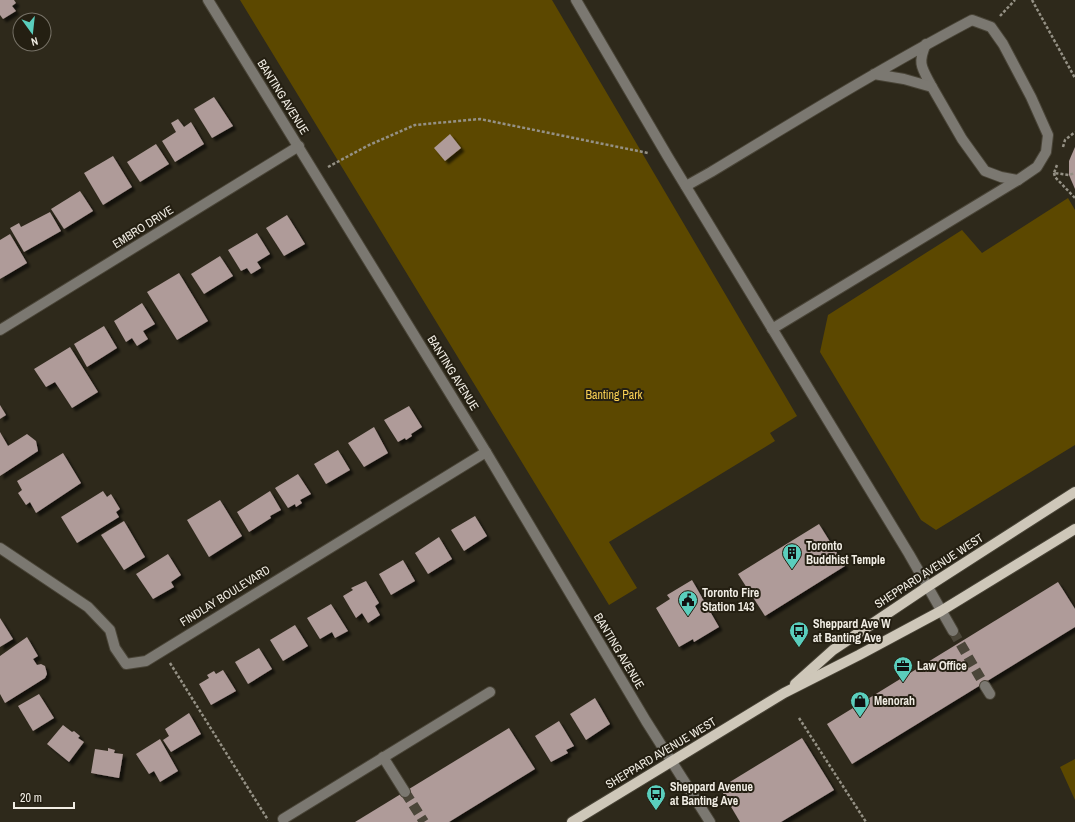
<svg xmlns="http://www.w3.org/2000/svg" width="1075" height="822" font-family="'Archivo Narrow',sans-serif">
  <defs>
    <filter id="shadow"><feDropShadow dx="3.5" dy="3.5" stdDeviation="1" flood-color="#0009"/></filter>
  </defs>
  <rect width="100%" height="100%" fill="#2e291b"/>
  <g fill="#5c4800">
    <polygon points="240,0 552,0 797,416 770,433 775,441 609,542 637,588 609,605"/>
    <polygon points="1068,198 1075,210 1075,445 936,530 921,520 820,352 828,315 962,230 982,253"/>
    <polygon points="1075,759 1075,800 1060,767"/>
  </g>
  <g fill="#af9b99" filter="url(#shadow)">
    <polygon points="0,0 14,0 16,3 12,6 16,11 3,19 0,15"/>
    <polygon points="214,97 233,126 212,138 194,109"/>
    <polygon points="178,119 184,127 191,122 204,144 175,162 162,141 176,132 171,123"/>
    <polygon points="450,134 461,148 445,161 434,148"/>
    <polygon points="156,144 169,164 140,182 127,162"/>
    <polygon points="1075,147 1075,189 1069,175 1069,161"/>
    <polygon points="113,156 132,187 103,205 84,173"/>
    <polygon points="80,191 93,211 64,229 51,209"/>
    <polygon points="50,212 61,231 24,252 10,228 19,223 21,227"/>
    <polygon points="287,215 305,244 284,256 266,228"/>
    <polygon points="257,233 270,254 257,262 261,268 251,274 247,268 241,271 228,250"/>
    <polygon points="10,234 27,263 0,279 0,240"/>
    <polygon points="220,256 233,276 204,294 191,274"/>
    <polygon points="179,273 208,321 177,340 147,292"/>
    <polygon points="142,303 155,324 143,331 148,339 137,346 132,338 126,342 114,321"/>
    <polygon points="104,326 117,348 87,367 74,344"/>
    <polygon points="70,347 98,392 72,408 55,382 46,387 34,369"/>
    <polygon points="0,405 6,415 0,419"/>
    <polygon points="409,406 422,427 411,434 412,436 406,440 405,438 398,442 384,420"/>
    <polygon points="374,427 388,453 364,467 348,443"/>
    <polygon points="0,432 8,446 27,434 36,441 38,451 0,476"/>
    <polygon points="338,450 350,470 326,484 314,464"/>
    <polygon points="63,453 81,483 36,513 30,502 26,505 18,493 22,490 17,481"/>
    <polygon points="298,474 311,494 300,500 302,503 296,507 295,504 288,508 275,488"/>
    <polygon points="103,491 107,497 111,494 120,509 116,512 119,517 77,543 61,517"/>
    <polygon points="270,491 281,510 270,516 271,518 249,532 237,512"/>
    <polygon points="220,500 242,536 209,557 187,520"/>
    <polygon points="475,516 487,536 464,551 451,530"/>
    <polygon points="124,521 145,557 124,570 101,535"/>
    <polygon points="819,524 845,566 765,616 738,574"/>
    <polygon points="439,537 452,559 428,574 415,553"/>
    <polygon points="168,554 181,575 171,582 174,587 153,599 136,574"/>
    <polygon points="403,560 415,581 391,595 379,574"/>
    <polygon points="692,580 719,627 694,642 693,639 679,647 656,608 670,599 667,595"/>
    <polygon points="366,581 379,603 375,606 380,615 368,623 362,613 356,618 343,596 353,590 351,588"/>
    <polygon points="1058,582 1075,609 1075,627 852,764 827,724"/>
    <polygon points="331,604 348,631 335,638 332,632 320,639 307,618"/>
    <polygon points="0,618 13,639 0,647"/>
    <polygon points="295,625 308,646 283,661 270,640"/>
    <polygon points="27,637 38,656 33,659 37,665 41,664 45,666 47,674 45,678 5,703 0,694 0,656"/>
    <polygon points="259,648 272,669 248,684 235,662"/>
    <polygon points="223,670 236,691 211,705 199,684 209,678 207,675 214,671 216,674"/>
    <polygon points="39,694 54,718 33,731 18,706"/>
    <polygon points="595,698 610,724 586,740 570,714"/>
    <polygon points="189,713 201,734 171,752 163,740 169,736 165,729"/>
    <polygon points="559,721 574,746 566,750 568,753 551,762 535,736"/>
    <polygon points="63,725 72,732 74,731 80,736 78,738 84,742 69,762 47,744"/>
    <polygon points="509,728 535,769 449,822 355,822"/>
    <polygon points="802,738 834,790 781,822 740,822 720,788"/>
    <polygon points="160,739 178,771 160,782 154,771 149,774 136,754"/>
    <polygon points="108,748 115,750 114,753 123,754 119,778 91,773 95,749 108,751"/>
  </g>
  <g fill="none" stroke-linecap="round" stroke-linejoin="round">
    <g stroke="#4b4639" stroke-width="10" stroke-dasharray="10 5" stroke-linecap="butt">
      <polyline points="953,631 985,686"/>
      <polyline points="405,792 424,822"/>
    </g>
    <defs>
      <g id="minor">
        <polyline points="208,0 486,452 646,721 710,822"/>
        <polyline points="576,0 668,157 909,554 953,631"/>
        <path d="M926 44C917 64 922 68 932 87"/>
        <path d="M686 186 711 172C797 120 883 67 972 20L991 27 1003 44 1031 97 1048 135 1046 152 1037 167 1018 180 1001 177 985 171 962 139 932 87 904 79 874 74"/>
        <polyline points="772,329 1018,180"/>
        <polyline points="0,330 299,146"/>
        <polyline points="0,548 88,607 110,630 115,648 126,664 146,661 486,452"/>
        <polyline points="985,686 990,694"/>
        <polyline points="383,757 405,792"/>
        <polyline points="283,819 490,692"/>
      </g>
      <g id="major">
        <polyline points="795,684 833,650 927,587 1075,492"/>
        <polyline points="572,822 784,693 859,655 941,611 1075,529"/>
      </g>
    </defs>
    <use href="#minor" stroke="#494437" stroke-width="12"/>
    <use href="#major" stroke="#494437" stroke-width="12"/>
    <g stroke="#959185" stroke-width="2.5" stroke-dasharray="3 2" stroke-linecap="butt">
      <polyline points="1032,0 1075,78"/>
      <polyline points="1000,16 1015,0"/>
      <polyline points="1063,147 1065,140 1075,132"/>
      <polyline points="1057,165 1054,173 1069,175 1075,173"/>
      <polyline points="328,167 367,146 415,125 480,119 648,153"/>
      <polyline points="1054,173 1055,177 1075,198"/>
      <polyline points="170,663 268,820"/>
      <polyline points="799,718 866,822"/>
    </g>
    <use href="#minor" stroke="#7b7871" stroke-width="10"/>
    <use href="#major" stroke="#cec7b9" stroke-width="10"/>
  </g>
  <defs>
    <symbol id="building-pin" viewBox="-11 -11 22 30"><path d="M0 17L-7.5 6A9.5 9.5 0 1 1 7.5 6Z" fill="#5acebd" stroke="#241f12"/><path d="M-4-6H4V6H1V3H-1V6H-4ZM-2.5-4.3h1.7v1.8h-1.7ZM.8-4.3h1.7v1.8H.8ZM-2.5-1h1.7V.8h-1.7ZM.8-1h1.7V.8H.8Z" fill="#111"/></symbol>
    <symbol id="civic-pin" viewBox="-11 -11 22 30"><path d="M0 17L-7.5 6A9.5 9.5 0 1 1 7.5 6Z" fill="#5acebd" stroke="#241f12"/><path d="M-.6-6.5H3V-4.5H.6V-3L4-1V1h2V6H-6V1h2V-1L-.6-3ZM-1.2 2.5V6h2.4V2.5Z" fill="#111"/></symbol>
    <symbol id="bus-pin" viewBox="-11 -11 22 30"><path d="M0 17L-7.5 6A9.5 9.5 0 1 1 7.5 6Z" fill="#5acebd" stroke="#241f12"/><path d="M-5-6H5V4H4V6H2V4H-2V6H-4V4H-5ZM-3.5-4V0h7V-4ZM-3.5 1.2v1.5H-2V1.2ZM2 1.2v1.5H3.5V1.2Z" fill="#111"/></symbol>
    <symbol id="office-pin" viewBox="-11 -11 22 30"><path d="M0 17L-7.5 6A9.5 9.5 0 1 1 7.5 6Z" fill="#5acebd" stroke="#241f12"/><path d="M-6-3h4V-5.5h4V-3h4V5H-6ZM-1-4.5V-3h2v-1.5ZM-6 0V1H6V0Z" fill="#111"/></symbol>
    <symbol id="shop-pin" viewBox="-11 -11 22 30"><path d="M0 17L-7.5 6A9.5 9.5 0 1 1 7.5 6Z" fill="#5acebd" stroke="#241f12"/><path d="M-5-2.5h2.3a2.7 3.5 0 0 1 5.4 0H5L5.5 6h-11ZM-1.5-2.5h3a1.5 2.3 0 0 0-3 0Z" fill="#111"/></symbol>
  </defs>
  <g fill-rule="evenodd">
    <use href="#building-pin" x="781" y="542" width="22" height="30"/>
    <use href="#civic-pin" x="677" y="589" width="22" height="30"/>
    <use href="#bus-pin" x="788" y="620" width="22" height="30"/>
    <use href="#office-pin" x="892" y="655" width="22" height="30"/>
    <use href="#shop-pin" x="849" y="690" width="22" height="30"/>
    <use href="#bus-pin" x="645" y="783" width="22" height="30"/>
  </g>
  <g text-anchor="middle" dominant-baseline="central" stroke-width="4" stroke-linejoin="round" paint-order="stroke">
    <g font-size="12" fill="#f1ede4" stroke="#241f12">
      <text transform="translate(283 97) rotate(58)">BANTING AVENUE</text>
      <text transform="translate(143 227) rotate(-32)">EMBRO DRIVE</text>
      <text transform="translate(453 373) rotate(58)">BANTING AVENUE</text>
      <text transform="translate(929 571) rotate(-33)">SHEPPARD AVENUE WEST</text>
      <text transform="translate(225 596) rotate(-32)">FINDLAY BOULEVARD</text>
      <text transform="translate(619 651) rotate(59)">BANTING AVENUE</text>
      <text transform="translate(661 753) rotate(-31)">SHEPPARD AVENUE WEST</text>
    </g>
    <g font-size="12" fill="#fbd154" stroke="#241f12">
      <text x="614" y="395">Banting Park</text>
    </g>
    <g font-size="12" font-weight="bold" fill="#f1ede4" stroke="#241f12" text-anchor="start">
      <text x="806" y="546">Toronto<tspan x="806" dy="14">Buddhist Temple</tspan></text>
      <text x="702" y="593">Toronto Fire<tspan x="702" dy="14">Station 143</tspan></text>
      <text x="813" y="624">Sheppard Ave W<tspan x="813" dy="14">at Banting Ave</tspan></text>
      <text x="917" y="666">Law Office</text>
      <text x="874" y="701">Menorah</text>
      <text x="670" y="787">Sheppard Avenue<tspan x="670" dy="14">at Banting Ave</tspan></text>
    </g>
  </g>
  <g transform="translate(32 32) rotate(165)"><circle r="19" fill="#241f12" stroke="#767166"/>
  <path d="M0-3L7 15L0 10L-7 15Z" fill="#5acebd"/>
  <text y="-6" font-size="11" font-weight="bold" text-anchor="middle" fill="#f1ede4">N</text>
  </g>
  <path d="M14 802v6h60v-6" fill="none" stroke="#f1ede4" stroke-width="2"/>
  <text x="20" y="802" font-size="12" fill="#f1ede4" stroke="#241f12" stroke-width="3" paint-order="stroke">20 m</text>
</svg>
